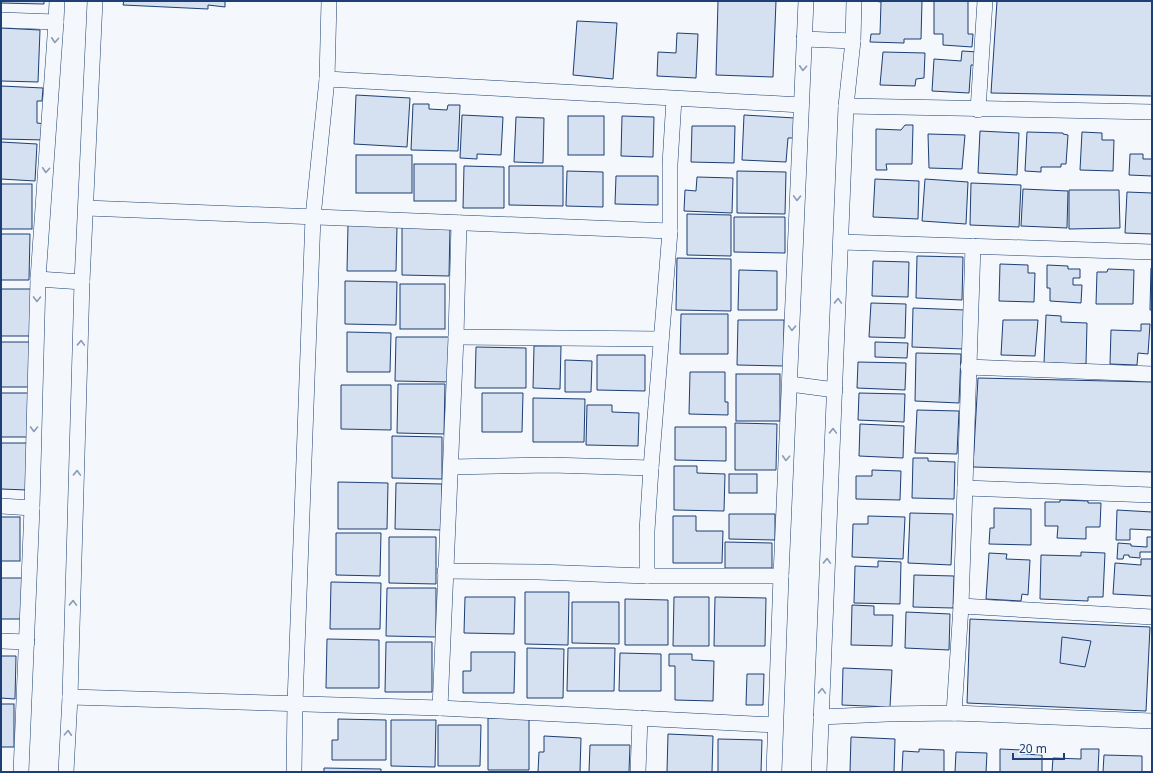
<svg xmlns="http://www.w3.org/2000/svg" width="1153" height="773" font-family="'Noto Sans',sans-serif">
  <rect width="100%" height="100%" fill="#f4f7fb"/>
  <g fill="#d5e0f0" stroke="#1d3f73">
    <polygon points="1,1 44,1 44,4 1,3"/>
    <polygon points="124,1 225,1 225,7 208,5 208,9 123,5"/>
    <polygon points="718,1 776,1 773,77 716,75"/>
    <polygon points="874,1 922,1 921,39 904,39 904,43 870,42 871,34 880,34 881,2"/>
    <polygon points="934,1 968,1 968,34 973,34 972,47 943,45 943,34 934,34"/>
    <polygon points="997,1 1152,1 1152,96 991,93"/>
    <polygon points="577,21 617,23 613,79 573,75"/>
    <polygon points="1,28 40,30 38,82 1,81"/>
    <polygon points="677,33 698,34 696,78 657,76 658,52 676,53"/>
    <polygon points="962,51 978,52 978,65 971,65 969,93 932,91 934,59 961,61"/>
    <polygon points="883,52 925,53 924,78 916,79 915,86 880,85"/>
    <polygon points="1,86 43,88 42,101 37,101 37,123 46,124 45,140 1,139"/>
    <polygon points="356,95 410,98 407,147 354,144"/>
    <polygon points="413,104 429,104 429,109 447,110 448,105 460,105 458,151 411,150"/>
    <polygon points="462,115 503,117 501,155 477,154 477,159 460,158"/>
    <polygon points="744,115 795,118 795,138 788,138 786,162 742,160"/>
    <rect x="568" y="116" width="36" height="39"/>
    <polygon points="622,116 654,117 653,157 621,156"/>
    <polygon points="516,117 544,118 543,163 514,162"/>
    <polygon points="905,125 913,125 912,164 886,164 887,170 876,170 876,129 901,130"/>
    <polygon points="692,126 735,126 734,163 691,162"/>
    <polygon points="980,131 1019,133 1017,175 978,173"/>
    <polygon points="1027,132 1063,133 1063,134 1068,135 1066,164 1061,164 1061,167 1041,167 1041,172 1025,171"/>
    <polygon points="1082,132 1102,133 1102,140 1114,140 1113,171 1080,170"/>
    <polygon points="928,134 965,135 962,169 929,168"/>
    <polygon points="1,142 37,144 35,181 1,179"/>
    <polygon points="1130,154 1143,154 1143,159 1152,159 1152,176 1129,175"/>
    <rect x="356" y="155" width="56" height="38"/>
    <rect x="414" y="164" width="42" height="37"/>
    <polygon points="464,166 504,167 504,208 463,208"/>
    <polygon points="509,166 563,166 563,206 509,205"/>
    <polygon points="567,171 603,172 603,207 566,206"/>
    <polygon points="737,171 786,172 785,214 737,213"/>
    <polygon points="616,176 658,176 658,205 615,204"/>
    <polygon points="697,177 733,178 732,213 684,211 685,190 696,191"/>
    <polygon points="875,179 919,181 918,219 873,217"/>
    <polygon points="925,179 968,182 966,224 922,221"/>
    <polygon points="971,183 1021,185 1019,227 970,225"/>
    <rect x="1" y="184" width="31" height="45"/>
    <polygon points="1023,189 1068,191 1067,228 1021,226"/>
    <polygon points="1069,190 1119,190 1120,228 1069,229"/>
    <polygon points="1127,192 1152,193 1152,234 1125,233"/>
    <polygon points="687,214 731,215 731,256 687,255"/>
    <polygon points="734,217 785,217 785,253 734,252"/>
    <polygon points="348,225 397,226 396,271 347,271"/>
    <polygon points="402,225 450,226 449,276 402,275"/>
    <polygon points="1,234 30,234 29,280 1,280"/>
    <polygon points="917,256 963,257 962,300 916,298"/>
    <polygon points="677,258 731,259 731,311 676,310"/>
    <polygon points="873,261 909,262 908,297 872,296"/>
    <polygon points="1000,264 1028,265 1028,273 1035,273 1034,302 999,301"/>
    <polygon points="1047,265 1068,266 1068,269 1080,269 1080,278 1073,278 1073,285 1082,285 1081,303 1050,301 1050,288 1047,288"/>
    <polygon points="1151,268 1152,268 1152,310 1150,310"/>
    <polygon points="1108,269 1134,270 1133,304 1096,304 1097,272 1107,272"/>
    <polygon points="739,270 777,271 777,310 738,310"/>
    <polygon points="345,281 397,282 396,325 345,324"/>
    <rect x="400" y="284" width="45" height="45"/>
    <polygon points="1,289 32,289 31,336 1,336"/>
    <polygon points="871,303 906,304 905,338 869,337"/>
    <polygon points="913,308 965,310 964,349 912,347"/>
    <polygon points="681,314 728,314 728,354 680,354"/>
    <polygon points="1046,315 1061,316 1061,322 1087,323 1086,364 1044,363"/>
    <polygon points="738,320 784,320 784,366 737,365"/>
    <polygon points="1003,320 1038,320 1035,356 1001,355"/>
    <polygon points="1141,324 1150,324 1148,354 1138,353 1137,365 1110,364 1111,330 1141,331"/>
    <polygon points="347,332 391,333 390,372 347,372"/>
    <polygon points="396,337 450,337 450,382 395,381"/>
    <polygon points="1,342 31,342 30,387 1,387"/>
    <polygon points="875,342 908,343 907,358 875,357"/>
    <polygon points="534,346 561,346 560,389 533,388"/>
    <polygon points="476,347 526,348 526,388 475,388"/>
    <polygon points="916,353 961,354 959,403 915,401"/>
    <polygon points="597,355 645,355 645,391 597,390"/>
    <polygon points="565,360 592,361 591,392 565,392"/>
    <polygon points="858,362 906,363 905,390 857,388"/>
    <polygon points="690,372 725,372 725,402 728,402 728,415 689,414"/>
    <rect x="736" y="374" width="44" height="47"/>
    <polygon points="978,378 1152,382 1152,472 973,467"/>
    <polygon points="398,384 445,384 444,434 397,433"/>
    <polygon points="341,385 391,385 391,430 341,429"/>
    <rect x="1" y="393" width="28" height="44"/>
    <polygon points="482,393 523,393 522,432 482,432"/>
    <polygon points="859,393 905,394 904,422 858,420"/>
    <polygon points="533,398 585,399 584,442 533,442"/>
    <polygon points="587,405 612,405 612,412 639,413 638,446 586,445"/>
    <polygon points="917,410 959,411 957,454 915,453"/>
    <polygon points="735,423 777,424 776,470 735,470"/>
    <polygon points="860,424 904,426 903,458 859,456"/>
    <polygon points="675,427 726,427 726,461 675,460"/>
    <polygon points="392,436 442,437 442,479 392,478"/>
    <polygon points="1,443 28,443 27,490 1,489"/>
    <polygon points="913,458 928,458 928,461 955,462 954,499 912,498"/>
    <polygon points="674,466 697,466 697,473 725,474 724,511 674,510"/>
    <polygon points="872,470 901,471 900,500 856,499 856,476 872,476"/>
    <rect x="729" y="474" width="28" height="19"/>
    <polygon points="338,482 388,483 387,529 338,529"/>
    <polygon points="396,483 442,484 442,530 395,529"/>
    <polygon points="1060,500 1088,501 1088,503 1101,503 1100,527 1086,527 1086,539 1057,538 1058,526 1045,526 1045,502 1060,502"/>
    <polygon points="994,508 1031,509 1031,545 989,544 990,528 994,528"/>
    <polygon points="1117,510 1152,512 1152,530 1130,529 1130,540 1116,540"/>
    <polygon points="910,513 953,514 951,565 908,563"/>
    <polygon points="729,514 775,514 775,540 729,539"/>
    <polygon points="673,516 696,516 696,531 723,531 722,563 673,563"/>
    <polygon points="868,516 905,517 903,559 852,557 853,524 868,524"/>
    <rect x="1" y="517" width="19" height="44"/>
    <polygon points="336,533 381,533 380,576 336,575"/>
    <polygon points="389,537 436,537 436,584 389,583"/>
    <polygon points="1147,537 1152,537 1152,552 1140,552 1140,558 1129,557 1129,555 1124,555 1123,559 1117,559 1118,543 1131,544 1131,546 1147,547"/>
    <polygon points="725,542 772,543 772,568 725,568"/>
    <polygon points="1081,552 1105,553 1103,597 1088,597 1088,601 1040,599 1041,555 1081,556"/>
    <polygon points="989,553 1007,554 1006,559 1030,560 1028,595 1022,594 1021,601 986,599"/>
    <polygon points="1141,559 1152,559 1152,596 1113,594 1115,563 1141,565"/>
    <polygon points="878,561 901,562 900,604 854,603 855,566 878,567"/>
    <polygon points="914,575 954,576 953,608 913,607"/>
    <rect x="1" y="578" width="24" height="41"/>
    <polygon points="331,582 381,583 380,629 330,629"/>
    <polygon points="387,588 436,588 436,637 386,636"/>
    <polygon points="525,592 569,592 568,645 525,644"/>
    <polygon points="465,597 515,597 514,634 464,633"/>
    <polygon points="674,597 709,597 709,646 673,646"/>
    <polygon points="715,597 766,598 765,646 714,646"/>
    <polygon points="625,599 668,600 668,645 625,645"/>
    <polygon points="572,602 619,602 619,644 572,643"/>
    <polygon points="852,605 874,606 874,615 893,615 892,646 851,645"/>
    <polygon points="906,612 950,614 949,650 905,648"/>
    <polygon points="970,619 1150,627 1146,711 967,703"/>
    <polygon points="1062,637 1091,641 1085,667 1060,663"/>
    <polygon points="327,639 379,640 379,688 326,688"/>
    <polygon points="386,642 432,642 432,692 385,692"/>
    <polygon points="527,648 564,649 563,698 527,698"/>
    <polygon points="568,648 615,648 614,691 567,691"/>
    <polygon points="471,652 515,652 514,693 463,693 463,671 471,671"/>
    <polygon points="620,653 661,654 661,691 619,691"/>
    <polygon points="669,654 692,654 692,660 714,661 713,701 675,700 675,666 669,666"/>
    <polygon points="1,656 16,656 15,699 1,698"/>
    <polygon points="843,668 892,670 890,707 842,705"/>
    <polygon points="747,674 764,674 763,705 746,705"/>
    <rect x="1" y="704" width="13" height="43"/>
    <polygon points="488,718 529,719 529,770 488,770"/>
    <polygon points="338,719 386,720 386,760 332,760 332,740 338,740"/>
    <polygon points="391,720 436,720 435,767 391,766"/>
    <polygon points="438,725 481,725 480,766 438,766"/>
    <polygon points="668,734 713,736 712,772 667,772"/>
    <polygon points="544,736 581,738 580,772 538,772 539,752 544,752"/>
    <polygon points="851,737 895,739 894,772 850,772"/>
    <polygon points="718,739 762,740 761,772 718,772"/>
    <polygon points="590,745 630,745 629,772 589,772"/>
    <polygon points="919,749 944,750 944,772 902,772 903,751 919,752"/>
    <polygon points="1000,749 1022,750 1021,754 1042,755 1042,772 1000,772"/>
    <polygon points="1081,749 1099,749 1098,772 1052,772 1053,758 1081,759"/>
    <polygon points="956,752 987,753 986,772 955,772"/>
    <polygon points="1104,755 1142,756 1142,772 1103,772"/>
    <polygon points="324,768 381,769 381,772 324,772"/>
  </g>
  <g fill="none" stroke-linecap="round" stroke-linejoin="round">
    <defs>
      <g id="minor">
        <polyline points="1,20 56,22"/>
        <polyline points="804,39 853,41"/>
        <polyline points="327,79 801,105"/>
        <polyline points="846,106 1152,112"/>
        <polyline points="978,110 985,1"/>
        <polyline points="86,208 670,231"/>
        <polyline points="841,242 1152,252"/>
        <polyline points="38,279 82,282"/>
        <polyline points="456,337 661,339"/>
        <polyline points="968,367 1152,374"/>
        <polyline points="790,384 835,390"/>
        <polyline points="451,467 551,465 651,468"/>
        <polyline points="965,488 1152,495"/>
        <polyline points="1,506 32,508"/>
        <polyline points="445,571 539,572 647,576 781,576"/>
        <polyline points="647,576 647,531 651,468 670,231 670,164 674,99"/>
        <polyline points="961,606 1152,617"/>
        <polyline points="1,641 27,642"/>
        <polyline points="70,697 440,708 775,725"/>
        <polyline points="440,708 456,337 459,223"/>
        <polyline points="954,713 961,606 973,246"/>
        <polyline points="821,717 887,714 954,713 1152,721"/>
        <polyline points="21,772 32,508 38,279 56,22 57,1"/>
        <polyline points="66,772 70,697 82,282 95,1"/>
        <polyline points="294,772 295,703 313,217 327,79 329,1"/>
        <polyline points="638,772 640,718"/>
        <polyline points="774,772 781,576 806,1"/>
        <polyline points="819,772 846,106 853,41 854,1"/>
      </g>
    </defs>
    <use href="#minor" stroke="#1d3f73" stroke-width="16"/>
    <use href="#minor" stroke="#f4f7fb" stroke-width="15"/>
  </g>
  <defs><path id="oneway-chevron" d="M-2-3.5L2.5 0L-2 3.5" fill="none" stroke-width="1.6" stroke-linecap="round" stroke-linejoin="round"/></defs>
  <g stroke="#889bb7">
    <use href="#oneway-chevron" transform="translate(55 40) rotate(94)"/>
    <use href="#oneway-chevron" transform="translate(803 68) rotate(93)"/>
    <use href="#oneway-chevron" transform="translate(46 170) rotate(94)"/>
    <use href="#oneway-chevron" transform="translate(797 198) rotate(92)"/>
    <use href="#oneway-chevron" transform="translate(37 299) rotate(91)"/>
    <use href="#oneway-chevron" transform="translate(838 301) rotate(-88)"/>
    <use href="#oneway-chevron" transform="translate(792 328) rotate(92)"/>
    <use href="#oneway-chevron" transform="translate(81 343) rotate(-88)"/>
    <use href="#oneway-chevron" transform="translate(34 429) rotate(91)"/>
    <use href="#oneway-chevron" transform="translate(833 431) rotate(-88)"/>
    <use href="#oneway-chevron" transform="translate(786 458) rotate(93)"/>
    <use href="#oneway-chevron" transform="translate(77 473) rotate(-88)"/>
    <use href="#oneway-chevron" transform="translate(827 561) rotate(-88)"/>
    <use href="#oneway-chevron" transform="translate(73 603) rotate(-88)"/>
    <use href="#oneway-chevron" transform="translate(822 691) rotate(-88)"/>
    <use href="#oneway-chevron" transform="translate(68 733) rotate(-87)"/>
  </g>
  <rect width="1153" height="773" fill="none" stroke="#1d3f73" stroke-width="4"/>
  <path d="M1013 753v6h51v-6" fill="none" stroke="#1d3f73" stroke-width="2"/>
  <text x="1019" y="753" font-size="12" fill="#1d3f73" stroke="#f4f7fb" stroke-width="3" paint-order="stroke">20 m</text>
</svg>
